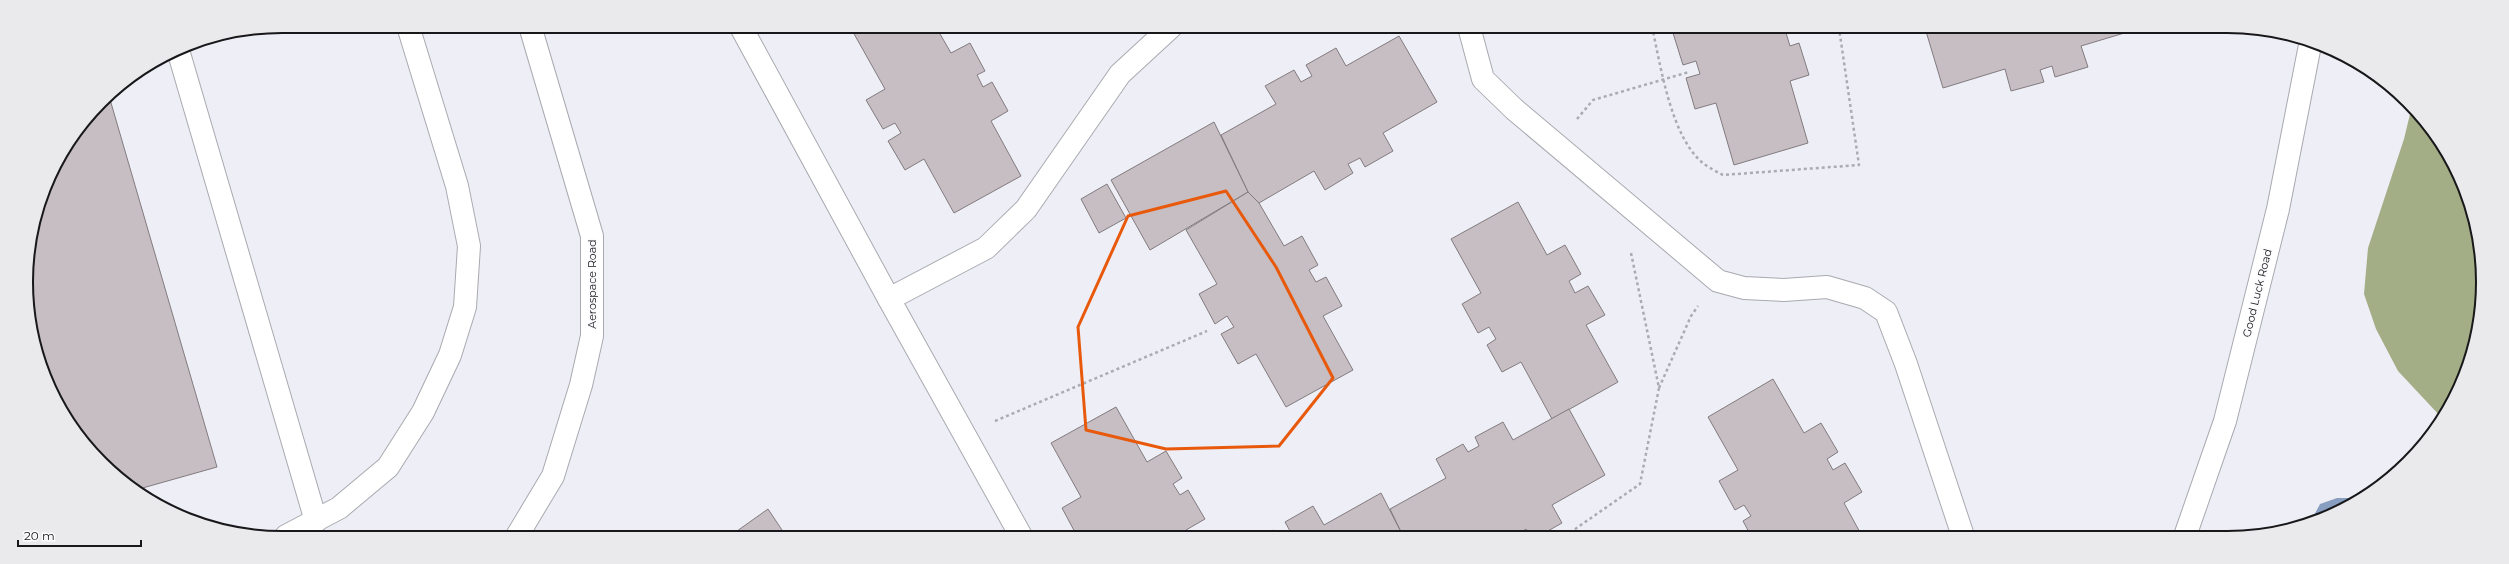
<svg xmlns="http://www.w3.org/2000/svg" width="2509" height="564" font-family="Montserrat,sans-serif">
  <rect width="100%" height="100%" fill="#eeeef6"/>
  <polygon fill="#a4ae86" points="2411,110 2430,126 2474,216 2481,315 2457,395 2441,417 2398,371 2376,329 2364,294 2368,248 2404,139"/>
  <polygon fill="#889ec0" points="2337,498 2359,498 2340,512 2311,521 2320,504"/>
  <g fill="#c6bec2" stroke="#827b7e">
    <polygon points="863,27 936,27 951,53 970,43 985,71 977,75 983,87 992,82 1008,111 991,121 1021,176 954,213 924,159 905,170 888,141 901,133 895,123 883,129 866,100 885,89 853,32"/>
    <polygon points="1690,28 1794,28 1795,31 1786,33 1790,46 1799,43 1809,75 1790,81 1808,143 1734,165 1716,103 1695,109 1686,78 1700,74 1696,61 1683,65 1673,33"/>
    <polygon points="1925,28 2141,28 2081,46 2088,67 2055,77 2052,66 2040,70 2044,82 2011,91 2005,69 1943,88"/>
    <polygon points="1399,36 1437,102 1383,133 1393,151 1365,167 1360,158 1348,164 1353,173 1325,190 1314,171 1259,203 1248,192 1221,135 1276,104 1265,86 1294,70 1301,82 1312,76 1306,65 1336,48 1346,66"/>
    <polygon points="109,96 217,467 139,489 89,451 40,364 27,265 46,184 101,101"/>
    <polygon points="1214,122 1248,192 1150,250 1111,180"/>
    <polygon points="1107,184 1126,218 1099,233 1081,199"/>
    <polygon points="1248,192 1259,203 1284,246 1302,236 1318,265 1309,270 1316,282 1326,277 1342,306 1323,316 1353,370 1286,407 1256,354 1238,364 1221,334 1234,327 1227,316 1215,324 1199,294 1217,284 1186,230"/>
    <polygon points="1518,202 1547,255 1565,245 1581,274 1569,281 1575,293 1588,286 1605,315 1586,325 1618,382 1552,419 1521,362 1502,372 1487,345 1496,339 1489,327 1478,333 1462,304 1481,293 1451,239"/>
    <polygon points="1773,379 1804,433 1821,423 1838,452 1827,459 1833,470 1845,463 1862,492 1844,503 1862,536 1751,536 1743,521 1751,516 1744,505 1735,510 1719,481 1738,470 1708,417"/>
    <polygon points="1116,407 1147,462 1166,451 1182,478 1173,484 1180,495 1188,490 1205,519 1186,530 1189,536 1093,536 1091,531 1077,536 1062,508 1081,497 1051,443"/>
    <polygon points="1569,409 1605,475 1552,505 1562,523 1539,536 1530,536 1526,529 1516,536 1403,536 1390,509 1446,478 1436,459 1463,444 1468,452 1479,446 1475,437 1503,422 1513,440"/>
    <polygon points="1381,493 1403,536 1281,536 1290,531 1285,522 1313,506 1324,525"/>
    <polygon points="768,509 786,536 730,536"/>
    <polygon points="1274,530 1277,536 1262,536"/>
  </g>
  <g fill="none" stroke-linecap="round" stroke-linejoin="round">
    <defs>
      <g id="lane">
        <polyline points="741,27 889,299 1021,536"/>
        <polyline points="1469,27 1483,79 1514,109 1718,281 1744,288 1784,290 1827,287 1865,298 1886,312 1906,364 1963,536"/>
        <polyline points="178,50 316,521"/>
        <polyline points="889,299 986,248 1026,209 1120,74 1171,27"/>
        <polyline points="286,536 339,508 388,467 423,412 450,355 465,307 469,246 457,186 408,26"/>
      </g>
      <polyline id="street" points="517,536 553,476 581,385 592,336 592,236 530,26"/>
      <polyline id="secondary" points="2185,536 2225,421 2278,209 2310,45"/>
    </defs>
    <use href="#lane" stroke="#a9a9b0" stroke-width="24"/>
    <use href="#street" stroke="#a9a9b0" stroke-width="24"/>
    <use href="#secondary" stroke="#a9a9b0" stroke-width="24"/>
    <g stroke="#ababb1" stroke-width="2.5" stroke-dasharray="3 3" stroke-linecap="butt">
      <path d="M1652 27C1661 67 1671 138 1704 164 1710 168 1717 172 1723 175L1859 165 1839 28"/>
      <polyline points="1577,119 1593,100 1689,72"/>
      <polyline points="1659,388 1691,316 1698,306"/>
      <polyline points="995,421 1207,331"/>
      <polyline points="1565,536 1640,484 1659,388 1631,253"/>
    </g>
    <use href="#lane" stroke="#fff" stroke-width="22"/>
    <use href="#street" stroke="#fff" stroke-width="22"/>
    <use href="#secondary" stroke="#fff" stroke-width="22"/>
  </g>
  <path fill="none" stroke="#e8590c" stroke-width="3" stroke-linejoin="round" d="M1226 191 1276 267 1333 378 1279 446 1166 449 1086 430 1078 327 1128 216Z"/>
  <g text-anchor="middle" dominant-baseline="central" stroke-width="4" stroke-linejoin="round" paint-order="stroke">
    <g font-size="11" fill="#18181b" stroke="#fcfcff">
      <text transform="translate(592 284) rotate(-90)">Aerospace Road</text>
      <text transform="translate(2257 293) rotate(-76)">Good Luck Road</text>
    </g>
  </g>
  <path d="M0 0H2509V564H0ZM282 33H2227A249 249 0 0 1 2476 282V282A249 249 0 0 1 2227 531H282A249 249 0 0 1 33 282V282A249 249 0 0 1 282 33Z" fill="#eaeaed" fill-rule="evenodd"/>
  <path fill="none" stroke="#18181b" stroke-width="2" d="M282 33H2227A249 249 0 0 1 2476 282V282A249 249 0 0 1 2227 531H282A249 249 0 0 1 33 282V282A249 249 0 0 1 282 33Z"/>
  <path d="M18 540v6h123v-6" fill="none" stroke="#18181b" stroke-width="2"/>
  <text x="24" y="540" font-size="12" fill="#18181b" stroke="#fcfcff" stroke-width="3" paint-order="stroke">20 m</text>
</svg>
